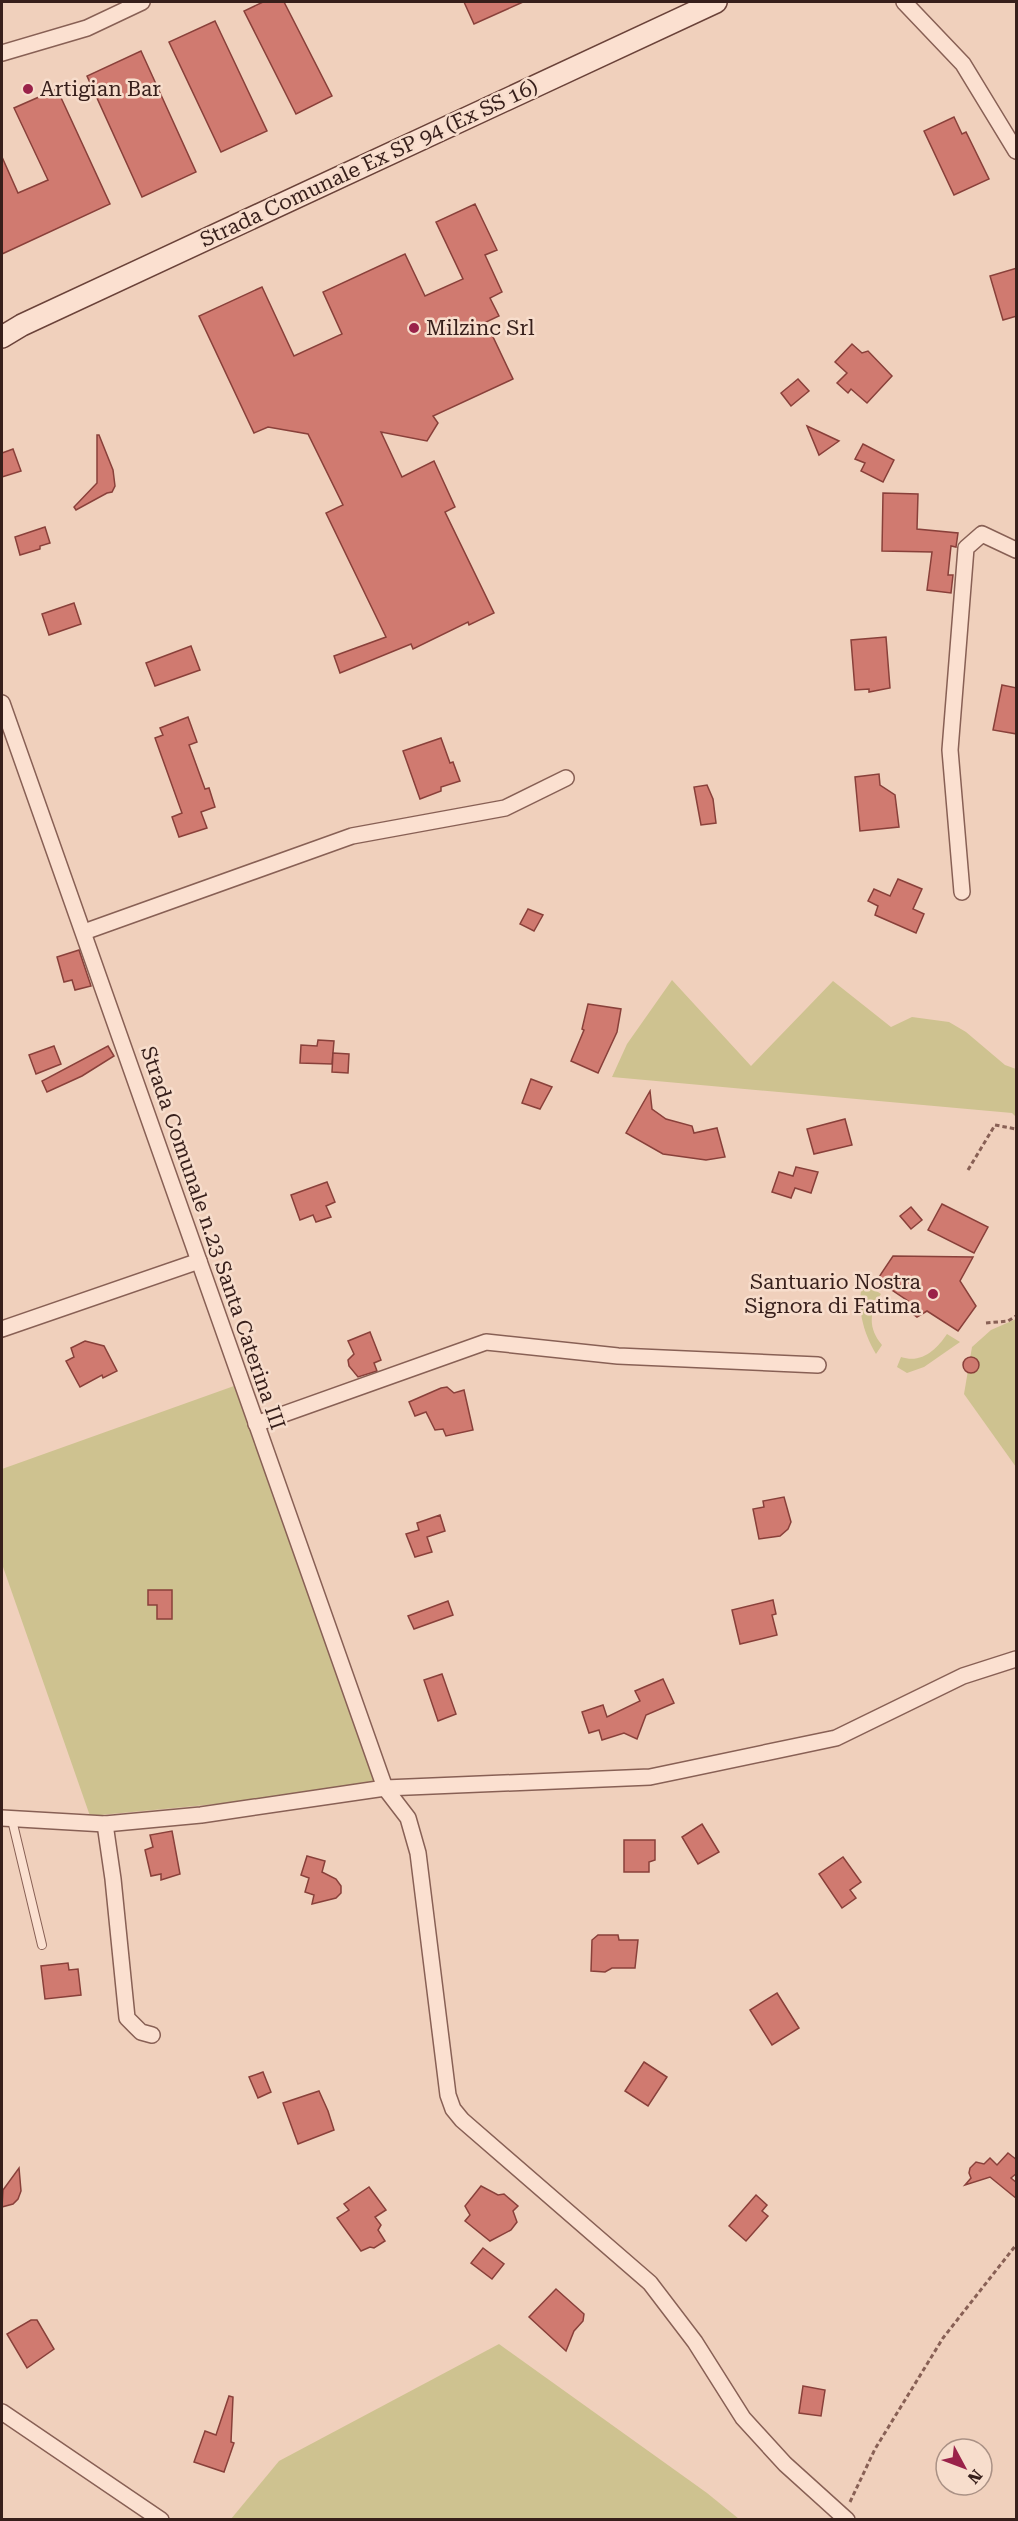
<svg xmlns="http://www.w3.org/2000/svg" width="1018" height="2521" font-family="'Roboto Serif',serif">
  <rect width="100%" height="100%" fill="#f0d0bc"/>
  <g fill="#cec290">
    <polygon points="672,980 751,1066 833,981 891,1027 912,1017 949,1022 966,1032 1005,1065 1016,1069 1016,1117 1012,1113 612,1077 627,1044"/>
    <path d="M863 1282 881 1294C869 1312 868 1328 882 1345L876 1354C863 1332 856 1306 863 1282Z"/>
    <polygon points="1016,1319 1016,1467 964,1394 972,1347 991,1330"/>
    <path d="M947 1334 960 1342 924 1367 907 1373 897 1367 901 1357C922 1364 937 1349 947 1334Z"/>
    <polygon points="234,1386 385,1788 90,1816 2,1564 2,1469"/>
    <polygon points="499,2344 707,2493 739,2519 231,2519 279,2461"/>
  </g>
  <g fill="#d07a70" stroke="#89403a" stroke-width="1.5">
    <polygon points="263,2 284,2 332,96 296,114 244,11"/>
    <polygon points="464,2 523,2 474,24"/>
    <polygon points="215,21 267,131 221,152 169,42"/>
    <polygon points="141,51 196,172 142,197 87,76"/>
    <polygon points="57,89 110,204 2,254 2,157 18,193 48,180 14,108"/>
    <polygon points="954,117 962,134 966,132 989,179 954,195 924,131"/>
    <polygon points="475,204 497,250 485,255 502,292 490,298 499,316 486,322 513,379 433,416 438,423 427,441 381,432 402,477 434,461 455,507 445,512 494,613 469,625 468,622 413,649 411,644 340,673 334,656 386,637 326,513 343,505 308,434 268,427 254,433 199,316 262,287 294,356 342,334 323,292 405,254 425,296 463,279 436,222"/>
    <polygon points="1017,268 1017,316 1003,320 990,276"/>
    <polygon points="852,344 862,353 868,351 892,376 867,403 851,389 848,393 837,383 847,373 835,362"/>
    <polygon points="798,379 809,391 791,406 781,393"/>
    <polygon points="807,426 839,441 819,455"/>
    <polygon points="97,435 99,435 113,470 115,486 112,492 107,493 76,510 74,507 97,483"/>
    <polygon points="863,444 894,460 883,482 861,471 865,463 855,459"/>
    <polygon points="13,449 21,471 2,477 2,453"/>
    <polygon points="883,493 918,494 917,529 958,533 956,547 951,546 948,575 953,575 951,593 927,590 932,552 882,551"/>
    <polygon points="45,527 50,543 40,546 40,549 20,555 15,537"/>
    <polygon points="74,603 81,624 49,635 42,614"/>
    <polygon points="886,637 890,688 869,692 869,689 855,690 851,640"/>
    <polygon points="191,646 200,670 155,686 146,663"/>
    <polygon points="1002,685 1017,688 1017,734 993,730"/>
    <polygon points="188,717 197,742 189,745 205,789 209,788 215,807 201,812 207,828 179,837 172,817 182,813 155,738 163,735 160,728"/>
    <polygon points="441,738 450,763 453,762 460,781 441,787 441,791 420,799 403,751"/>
    <polygon points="879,774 880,785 895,795 899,827 860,831 855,777"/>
    <polygon points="707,785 713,799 716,823 701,825 694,787"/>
    <polygon points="898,879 922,889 913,909 924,914 916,933 875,915 878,906 868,901 874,889 890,896"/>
    <polygon points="528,909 543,915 534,931 520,924"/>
    <polygon points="79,950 91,986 75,990 72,980 64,982 57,957"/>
    <polygon points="588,1004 621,1009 617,1032 598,1073 571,1061 584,1030 582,1029"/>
    <polygon points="318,1040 334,1041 332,1064 300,1063 301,1045 317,1046"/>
    <polygon points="54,1046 61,1064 36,1074 29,1055"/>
    <polygon points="108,1046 114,1056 82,1076 47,1092 42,1081"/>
    <polygon points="333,1053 349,1054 348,1073 332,1072"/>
    <polygon points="531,1079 552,1087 540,1109 522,1103"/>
    <polygon points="650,1091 652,1109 666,1119 692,1126 694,1133 717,1128 725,1157 706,1160 663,1154 626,1133"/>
    <polygon points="845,1119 852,1145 814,1154 807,1129"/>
    <polygon points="796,1167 818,1172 811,1193 795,1188 791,1198 772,1192 779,1172 793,1176"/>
    <polygon points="327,1182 335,1202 326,1206 331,1217 316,1222 313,1215 300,1220 291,1195"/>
    <polygon points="942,1204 988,1227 974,1253 928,1230"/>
    <polygon points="911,1207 922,1220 911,1229 900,1216"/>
    <polygon points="893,1256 973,1257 960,1281 976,1306 958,1331 927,1311 917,1317 909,1311 908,1301 877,1280"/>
    <polygon points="370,1332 381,1360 374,1363 377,1371 358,1377 349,1366 348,1360 354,1354 348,1341"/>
    <polygon points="85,1341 104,1346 117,1371 103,1378 102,1375 80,1387 66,1361 74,1357 71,1348"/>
    <circle cx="971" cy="1365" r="8"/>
    <polygon points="447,1387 454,1393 464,1390 473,1430 446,1436 443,1429 435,1430 426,1412 415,1416 409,1402 441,1388"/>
    <polygon points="784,1497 791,1522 788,1529 780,1536 759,1539 753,1509 764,1507 763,1501"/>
    <polygon points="440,1515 445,1531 427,1537 432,1552 415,1557 406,1534 419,1530 417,1523"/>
    <polygon points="148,1590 172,1590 172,1619 157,1619 157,1605 148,1605"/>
    <polygon points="773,1600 776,1614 772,1615 777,1635 740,1644 732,1610"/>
    <polygon points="448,1601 453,1615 414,1629 408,1616"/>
    <polygon points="442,1674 456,1714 438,1721 424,1680"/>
    <polygon points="663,1679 674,1703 646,1715 637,1739 624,1733 602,1740 599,1730 589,1733 582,1712 603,1705 607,1717 640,1701 635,1691"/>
    <polygon points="702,1824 719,1852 698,1864 682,1837"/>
    <polygon points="172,1831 180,1874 161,1880 161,1874 151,1876 145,1850 153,1847 150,1835"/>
    <polygon points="624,1840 655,1840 655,1860 649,1862 649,1872 624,1872"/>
    <polygon points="307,1856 325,1861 322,1872 336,1879 341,1886 341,1893 336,1898 312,1904 314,1895 305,1892 309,1878 301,1875"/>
    <polygon points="843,1857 861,1882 850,1890 856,1898 842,1908 819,1874"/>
    <polygon points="598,1935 618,1935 619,1940 638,1940 635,1968 612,1968 605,1972 591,1971 592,1940"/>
    <polygon points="68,1963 69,1970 78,1969 81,1995 45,1999 41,1966"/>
    <polygon points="777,1993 799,2028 772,2045 750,2010"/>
    <polygon points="644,2062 667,2077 648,2106 625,2091"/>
    <polygon points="263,2072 271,2092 258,2098 249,2077"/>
    <polygon points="319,2091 328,2111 334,2130 298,2144 283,2103"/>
    <polygon points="1008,2153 1017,2160 1017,2173 1011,2178 1017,2183 1017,2199 990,2177 965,2185 971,2178 969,2173 970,2168 976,2162 984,2164 990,2158 997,2165"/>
    <polygon points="19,2168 21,2191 18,2199 13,2204 2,2207 3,2190"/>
    <polygon points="481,2186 498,2195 504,2194 518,2206 513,2211 517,2222 511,2230 490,2241 465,2221 470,2215 465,2206"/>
    <polygon points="369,2187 386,2210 375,2217 381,2225 378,2230 385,2241 374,2248 370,2247 361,2251 337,2218 349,2210 344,2204"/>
    <polygon points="756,2195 767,2205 762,2211 768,2216 746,2241 729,2226"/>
    <polygon points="483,2248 504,2264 492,2279 471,2263"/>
    <polygon points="556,2289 584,2314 583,2321 574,2331 566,2351 529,2317"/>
    <polygon points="31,2320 37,2320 54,2349 27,2368 7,2334"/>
    <polygon points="803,2386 825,2390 821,2416 799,2413"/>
    <polygon points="229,2396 233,2397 231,2442 234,2443 224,2472 194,2462 205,2431 216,2435"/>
  </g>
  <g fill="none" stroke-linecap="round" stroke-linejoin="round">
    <defs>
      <polyline id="service" points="12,1820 42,1945"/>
      <g id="minor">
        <polyline points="904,2 963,64 1016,151"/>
        <polyline points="2,53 87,28 142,2"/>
        <polyline points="2,703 385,1788 408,1818 418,1853 448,2095 453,2109 462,2120 650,2283 695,2342 743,2418 785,2464 847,2520"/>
        <polyline points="962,892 950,750 966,548 982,534 1016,550"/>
        <polyline points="84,932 352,836 505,808 566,778"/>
        <polyline points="2,1329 199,1261"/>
        <polyline points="256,1424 486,1342 618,1356 818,1365"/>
        <polyline points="2,1818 105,1824 201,1815 385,1788 650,1777 836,1738 963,1676 1016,1659"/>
        <polyline points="105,1824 113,1879 127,2018 141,2032 152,2035"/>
        <polyline points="2,2412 161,2520"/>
      </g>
      <polyline id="secondary" points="2,337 22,325 716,2"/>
    </defs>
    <use href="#service" stroke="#886055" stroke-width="10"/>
    <use href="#minor" stroke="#886055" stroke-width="18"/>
    <use href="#secondary" stroke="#6a4239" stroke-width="24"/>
    <g stroke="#886055" stroke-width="3" stroke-dasharray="4.5 3" stroke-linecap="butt">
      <polyline points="968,1170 995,1125 1016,1129"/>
      <polyline points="986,1323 1008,1321 1016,1316"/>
      <polyline points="850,2502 875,2449 943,2338 1016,2245"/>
    </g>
    <use href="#service" stroke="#fbe0d0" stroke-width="8"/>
    <use href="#minor" stroke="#fbe0d0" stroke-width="15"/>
    <use href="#secondary" stroke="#fbe0d0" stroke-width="21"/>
  </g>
  <g fill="#9a2249" stroke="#f7ddcc" stroke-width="2">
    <circle cx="28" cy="89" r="6"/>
    <circle cx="414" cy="328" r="6"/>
    <circle cx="933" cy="1294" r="6"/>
  </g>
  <g text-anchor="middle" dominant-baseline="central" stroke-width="5" stroke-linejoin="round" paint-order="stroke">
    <g font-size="21" fill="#371f1b" stroke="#f7ddcc" text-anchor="start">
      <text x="40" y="89">Artigian Bar</text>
      <text x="426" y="328">Milzinc Srl</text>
      <text x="921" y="1282" text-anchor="end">Santuario Nostra<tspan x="921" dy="24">Signora di Fatima</tspan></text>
    </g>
    <g font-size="21" fill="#371f1b" stroke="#f7ddcc">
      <text transform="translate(369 163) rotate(-25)">Strada Comunale Ex SP 94 (Ex SS 16)</text>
      <text transform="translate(213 1238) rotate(71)">Strada Comunale n.23 Santa Caterina III</text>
    </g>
  </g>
  <rect width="1018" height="2521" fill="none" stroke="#371f1b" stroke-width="6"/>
  <g transform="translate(964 2467) rotate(131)"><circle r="28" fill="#f7ddcc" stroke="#aa9185" stroke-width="1.5"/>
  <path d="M0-4.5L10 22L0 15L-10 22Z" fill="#9a2249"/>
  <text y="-9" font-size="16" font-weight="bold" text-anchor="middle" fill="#371f1b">N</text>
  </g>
</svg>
